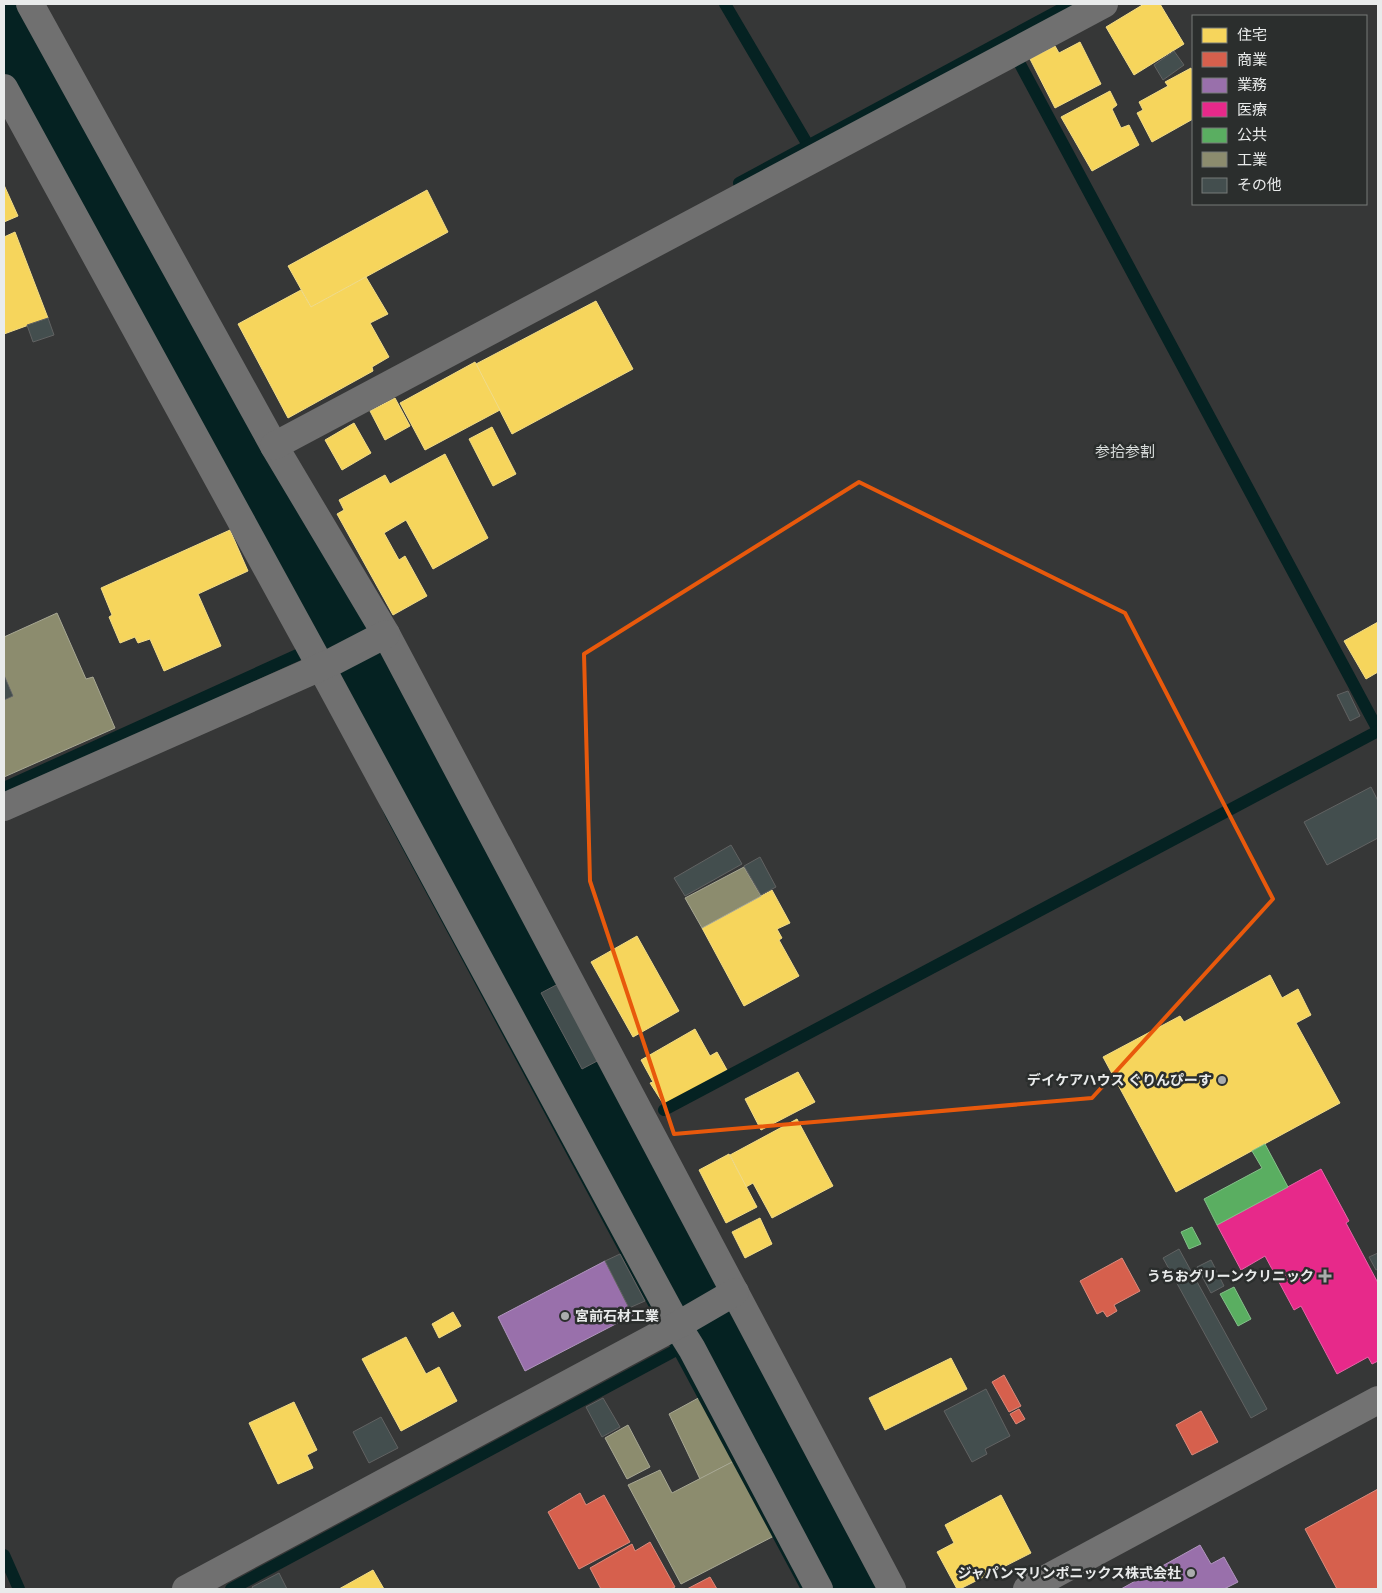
<svg xmlns="http://www.w3.org/2000/svg" width="1382" height="1593" font-family="'PT Sans','Noto Sans JP',sans-serif">
  <rect width="100%" height="100%" fill="#363737"/>
  <g fill="#f6d55c" stroke="#f2dc87">
    <polygon points="1144,4 1160,4 1184,44 1134,75 1106,27"/>
    <polygon points="1080,42 1101,84 1055,108 1030,59 1055,46 1059,53"/>
    <polygon points="1191,68 1193,73 1193,119 1152,142 1137,113 1143,110 1139,102 1168,86 1165,82"/>
    <polygon points="1110,91 1117,105 1112,109 1121,128 1129,125 1139,145 1092,171 1061,117"/>
    <polygon points="4,185 18,216 4,222"/>
    <polygon points="427,190 448,232 311,307 288,266"/>
    <polygon points="15,232 48,318 4,334 4,237"/>
    <polygon points="366,277 388,314 370,323 389,357 372,367 373,371 288,418 238,324 301,290 311,307"/>
    <polygon points="596,301 633,369 512,434 476,364"/>
    <polygon points="475,362 500,410 425,450 400,403"/>
    <polygon points="395,398 410,426 385,440 370,411"/>
    <polygon points="354,423 371,453 342,470 325,440"/>
    <polygon points="492,427 516,474 493,486 469,439"/>
    <polygon points="445,454 488,538 433,569 406,520 384,533 399,560 405,556 427,596 393,615 337,514 344,510 339,500 385,475 390,484"/>
    <polygon points="230,530 248,571 198,594 221,646 164,671 150,639 138,643 135,637 120,643 109,617 112,615 101,588"/>
    <polygon points="1378,622 1378,672 1366,679 1344,641"/>
    <polygon points="772,890 790,923 777,929 782,938 779,940 799,976 744,1006 702,928"/>
    <polygon points="637,936 679,1011 633,1037 591,962"/>
    <polygon points="1270,975 1282,998 1298,989 1311,1015 1296,1023 1340,1103 1176,1192 1103,1057 1180,1016 1184,1022"/>
    <polygon points="695,1029 710,1056 717,1052 727,1070 664,1105 650,1083 653,1082 641,1060"/>
    <polygon points="798,1072 815,1102 761,1130 745,1099"/>
    <polygon points="797,1119 833,1186 772,1218 753,1183 746,1187 730,1155"/>
    <polygon points="729,1154 757,1207 726,1223 699,1170"/>
    <polygon points="760,1218 772,1244 745,1258 732,1232"/>
    <polygon points="453,1312 461,1326 439,1338 432,1324"/>
    <polygon points="406,1337 426,1374 439,1367 457,1401 401,1431 362,1359"/>
    <polygon points="951,1358 967,1389 885,1430 869,1398"/>
    <polygon points="294,1402 317,1450 307,1455 313,1468 278,1484 249,1423"/>
    <polygon points="1001,1495 1031,1553 960,1589 957,1589 937,1552 954,1543 945,1525"/>
    <polygon points="373,1570 384,1589 339,1589"/>
  </g>
  <g fill="#d6604d" stroke="#dc8a7c">
    <polygon points="1122,1258 1140,1291 1114,1305 1117,1311 1107,1317 1103,1311 1097,1314 1080,1281"/>
    <polygon points="1004,1375 1021,1406 1009,1412 992,1382"/>
    <polygon points="1019,1409 1025,1419 1016,1424 1010,1414"/>
    <polygon points="1201,1411 1218,1442 1192,1455 1176,1425"/>
    <polygon points="1378,1489 1378,1589 1337,1589 1305,1529"/>
    <polygon points="580,1493 586,1505 604,1495 630,1542 579,1569 548,1512"/>
    <polygon points="650,1542 675,1587 671,1589 601,1589 590,1568 632,1544 635,1551"/>
    <polygon points="710,1577 717,1589 687,1589"/>
  </g>
  <g fill="#9970ab" stroke="#b195be">
    <polygon points="605,1261 633,1315 525,1371 498,1317"/>
    <polygon points="1200,1545 1211,1564 1224,1557 1238,1582 1224,1589 1121,1589"/>
  </g>
  <polygon fill="#e7298a" stroke="#e863a7" points="1321,1169 1349,1221 1346,1223 1378,1283 1378,1361 1372,1364 1368,1357 1337,1374 1301,1306 1294,1310 1265,1256 1241,1270 1217,1225"/>
  <g fill="#5aae61" stroke="#85c08a">
    <polygon points="1265,1144 1288,1187 1217,1225 1204,1199 1262,1168 1252,1151"/>
    <polygon points="1192,1227 1201,1244 1189,1249 1181,1232"/>
    <polygon points="1234,1287 1251,1319 1238,1326 1220,1294"/>
  </g>
  <g fill="#8c8c6e" stroke="#a8a894">
    <polygon points="57,613 86,679 93,677 115,728 4,777 4,700 13,696 4,675 4,637"/>
    <polygon points="744,867 761,896 702,928 685,898"/>
    <polygon points="702,1396 736,1460 700,1479 669,1414"/>
    <polygon points="628,1425 650,1467 627,1479 605,1438"/>
    <polygon points="736,1460 776,1535 681,1584 628,1485 660,1470 672,1493"/>
  </g>
  <g fill="none" stroke-linecap="round" stroke-linejoin="round">
    <g stroke="#052222" stroke-width="12">
      <polyline points="725,4 808,145"/>
      <polyline points="1020,64 1378,730"/>
      <polyline points="739,183 1071,4"/>
      <polyline points="236,455 248,449"/>
      <polyline points="4,788 335,638"/>
      <polyline points="664,1110 1378,731"/>
      <polyline points="604,1144 613,1138"/>
      <polyline points="4,1555 19,1589"/>
      <polyline points="231,1589 706,1334"/>
    </g>
    <polyline stroke="#052222" stroke-width="75" points="4,30 354,673 386,728 420,802 843,1589"/>
  </g>
  <g fill="#434e4e" stroke="#616262">
    <polygon points="1174,51 1184,65 1163,80 1154,65"/>
    <polygon points="48,318 54,335 33,342 27,325"/>
    <polygon points="4,675 13,696 4,700"/>
    <polygon points="1348,691 1360,716 1350,721 1337,695"/>
    <polygon points="1371,787 1378,801 1378,838 1327,865 1304,822"/>
    <polygon points="731,845 742,864 685,896 674,878"/>
    <polygon points="760,857 776,887 761,895 744,866"/>
    <polygon points="560,983 601,1059 582,1069 541,993"/>
    <polygon points="1179,1249 1267,1409 1251,1418 1163,1258"/>
    <polygon points="1378,1253 1378,1269 1376,1270 1369,1257"/>
    <polygon points="620,1254 645,1301 629,1308 605,1261"/>
    <polygon points="1211,1260 1224,1286 1211,1293 1197,1267"/>
    <polygon points="986,1389 1010,1436 985,1449 987,1454 972,1462 944,1411"/>
    <polygon points="603,1398 620,1427 602,1437 586,1407"/>
    <polygon points="381,1417 398,1448 369,1463 353,1432"/>
    <polygon points="279,1573 287,1589 253,1589 252,1587"/>
  </g>
  <g fill="none" stroke-linecap="round" stroke-linejoin="round">
    <g stroke="#707070" stroke-width="28">
      <polyline points="30,4 274,446 386,634 892,1589"/>
      <polyline points="4,88 321,667 677,1325 692,1349 819,1589"/>
      <polyline points="274,446 1104,4"/>
      <polyline points="4,807 332,662 386,634"/>
      <polyline points="186,1589 685,1321 735,1292"/>
    </g>
    <polyline stroke="#727272" stroke-width="28" points="1027,1589 1378,1400"/>
  </g>
  <path fill="none" stroke="#e8590c" stroke-width="4" stroke-linejoin="round" d="M859 482 1125 613 1273 899 1092 1098 674 1134 590 881 584 654Z"/>
  <g fill="#aaacac" stroke="#2b2e2d" stroke-width="2">
    <circle cx="1222" cy="1080" r="5"/>
    <path d="M1322.5 1268.5h5v5h5v5h-5v5h-5v-5h-5v-5h5z"/>
    <circle cx="565" cy="1316" r="5"/>
    <circle cx="1191" cy="1573" r="5"/>
  </g>
  <g text-anchor="middle" dominant-baseline="central" stroke-width="5" stroke-linejoin="round" paint-order="stroke">
    <g font-size="14" font-weight="bold" fill="#e9ebeb" stroke="#2b2e2d" text-anchor="end">
      <text x="1212" y="1080">デイケアハウス ぐりんぴーす</text>
      <text x="1314" y="1276">うちおグリーンクリニック</text>
      <text x="575" y="1316" text-anchor="start">宮前石材工業</text>
      <text x="1181" y="1573">ジャパンマリンポニックス株式会社</text>
    </g>
    <g font-size="15" fill="#d8dcdb" stroke="#2b2e2d">
      <text x="1125" y="451">参拾参割</text>
    </g>
  </g>
  <rect width="1382" height="1593" fill="none" stroke="#e9ebeb" stroke-width="10"/>
  <rect x="1192" y="15" width="175" height="190" fill="#2b2e2d" stroke="#777a79"/>
  <rect x="1202" y="28" width="25" height="15" fill="#f6d55c" stroke="#777a79"/>
  <text x="1237" y="40" font-size="15" fill="#e9ebeb">住宅</text>
  <rect x="1202" y="52" width="25" height="15" fill="#d6604d" stroke="#777a79"/>
  <text x="1237" y="65" font-size="15" fill="#e9ebeb">商業</text>
  <rect x="1202" y="78" width="25" height="15" fill="#9970ab" stroke="#777a79"/>
  <text x="1237" y="90" font-size="15" fill="#e9ebeb">業務</text>
  <rect x="1202" y="102" width="25" height="15" fill="#e7298a" stroke="#777a79"/>
  <text x="1237" y="115" font-size="15" fill="#e9ebeb">医療</text>
  <rect x="1202" y="128" width="25" height="15" fill="#5aae61" stroke="#777a79"/>
  <text x="1237" y="140" font-size="15" fill="#e9ebeb">公共</text>
  <rect x="1202" y="152" width="25" height="15" fill="#8c8c6e" stroke="#777a79"/>
  <text x="1237" y="165" font-size="15" fill="#e9ebeb">工業</text>
  <rect x="1202" y="178" width="25" height="15" fill="#434e4e" stroke="#777a79"/>
  <text x="1237" y="190" font-size="15" fill="#e9ebeb">その他</text>
</svg>
